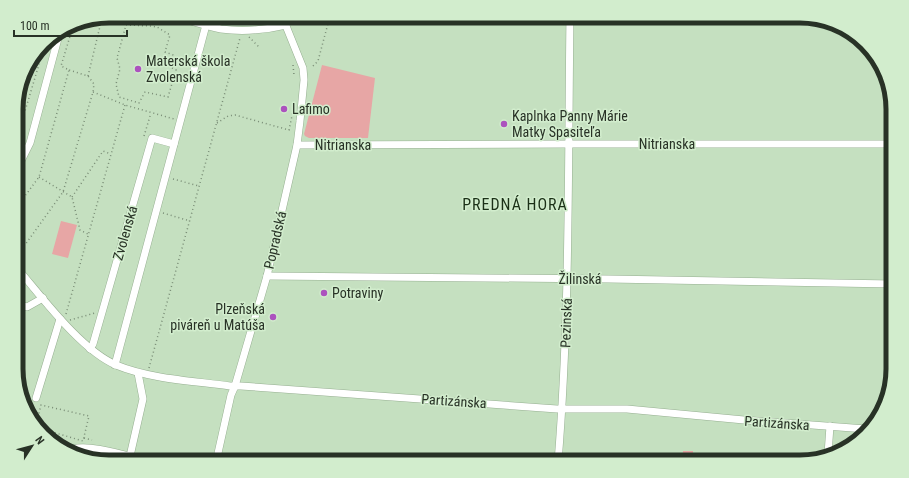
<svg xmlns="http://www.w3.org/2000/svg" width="909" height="478" font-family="'Roboto Condensed',sans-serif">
  <rect width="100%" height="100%" fill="#c5e0c0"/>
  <g fill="#e7a6a5">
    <polygon points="322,65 375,78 368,138 309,138 305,136 304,134"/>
    <polygon points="61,221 77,225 68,258 52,254"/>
    <polygon points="683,451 693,451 693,462 682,462"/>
  </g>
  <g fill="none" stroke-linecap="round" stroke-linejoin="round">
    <defs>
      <g id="minor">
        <path d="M173 16C189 20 205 26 221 29 243 32 265 30 286 25"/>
        <polyline points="297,145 569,144 892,144"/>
        <polyline points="16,171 30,143 60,31"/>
        <path d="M17 268C42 297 81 350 116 365 150 379 194 381 230 386H241L557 409H627L744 420 866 429"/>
        <polyline points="267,276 609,279 893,284"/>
        <polyline points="17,304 27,307 43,298"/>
        <polyline points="90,349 93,344 152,138 174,144"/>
        <polyline points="115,365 206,25"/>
        <polyline points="36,398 60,319"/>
        <path d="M66 451C85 441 131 457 151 462"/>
        <polyline points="828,454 830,426"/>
        <polyline points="130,456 143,399 138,373"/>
        <polyline points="216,462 231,395 235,386 267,276 297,145 300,121 304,80 303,68 282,16"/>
        <path d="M558 462C570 314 568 165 570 16"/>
      </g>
    </defs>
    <use href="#minor" stroke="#96af91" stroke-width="8"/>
    <g stroke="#798c75" stroke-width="1.5" stroke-dasharray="1 3" stroke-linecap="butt">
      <polyline points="146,16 169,22"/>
      <polyline points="249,37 259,47"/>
      <polyline points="38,55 39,51"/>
      <polyline points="34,57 42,56"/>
      <polyline points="293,65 294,75"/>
      <polyline points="313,66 318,61 330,16"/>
      <polyline points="172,68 176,70 168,97 145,92 139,103 119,97 116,84 120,69 117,58 126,25 151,26 157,27 170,35 165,52 176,56"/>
      <polyline points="88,76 102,18"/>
      <polyline points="93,92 125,105 174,119"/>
      <polyline points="217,123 228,116 235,115 289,130 293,111"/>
      <polyline points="144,136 151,113"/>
      <polyline points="16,141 46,41"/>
      <polyline points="39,177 72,197 80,230 88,234"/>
      <polyline points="173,179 199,186"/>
      <polyline points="72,197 103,151 111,154"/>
      <polyline points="16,208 39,177 69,70 61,66 74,23"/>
      <polyline points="163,213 190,221"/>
      <polyline points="17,256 63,192 93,92 94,84 88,76 69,70"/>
      <polyline points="66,314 125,105"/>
      <polyline points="70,320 95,313"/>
      <polyline points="149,368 240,38"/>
      <polyline points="17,369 21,353"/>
      <polyline points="27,408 29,400"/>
      <polyline points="36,425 41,405 89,416 83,441 42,429"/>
      <polyline points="84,438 92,440"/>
    </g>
    <use href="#minor" stroke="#fff" stroke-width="7"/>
  </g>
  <g fill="#ac52be" stroke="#d2edcd" stroke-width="1.5">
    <circle cx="138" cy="69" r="4"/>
    <circle cx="284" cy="109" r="4"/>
    <circle cx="504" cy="124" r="4"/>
    <circle cx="324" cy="293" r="4"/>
    <circle cx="273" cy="317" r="4"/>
  </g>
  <g text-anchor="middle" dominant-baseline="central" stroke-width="3" stroke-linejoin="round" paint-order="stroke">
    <g font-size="14" fill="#283226" stroke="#d2edcd" text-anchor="start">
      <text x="146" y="61">Materská škola<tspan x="146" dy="16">Zvolenská</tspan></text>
      <text x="292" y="109">Lafimo</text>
      <text x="512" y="116">Kaplnka Panny Márie<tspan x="512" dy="16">Matky Spasiteľa</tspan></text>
      <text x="332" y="293">Potraviny</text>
      <text x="265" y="309" text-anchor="end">Plzeňská<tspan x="265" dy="16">piváreň u Matúša</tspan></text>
    </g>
    <g font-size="14" fill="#283226" stroke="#d2edcd">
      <text x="667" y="144">Nitrianska</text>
      <text x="343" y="145">Nitrianska</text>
      <text transform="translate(125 233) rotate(-74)">Zvolenská</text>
      <text transform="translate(275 240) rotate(-77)">Popradská</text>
      <text x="580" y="279">Žilinská</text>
      <text transform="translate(566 323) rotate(-88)">Pezinská</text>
      <text transform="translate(454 401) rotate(4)">Partizánska</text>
      <text transform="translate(777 423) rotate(4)">Partizánska</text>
    </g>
    <g font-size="16" letter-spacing="1" fill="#1b3017" stroke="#d2edcd">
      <text x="515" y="204">PREDNÁ HORA</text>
    </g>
  </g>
  <path d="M0 0H909V478H0ZM109 23H800A86 86 0 0 1 886 109V369A86 86 0 0 1 800 455H109A86 86 0 0 1 23 369V109A86 86 0 0 1 109 23Z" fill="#d2edcd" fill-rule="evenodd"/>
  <path fill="none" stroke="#283226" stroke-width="5" d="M109 23H800A86 86 0 0 1 886 109V369A86 86 0 0 1 800 455H109A86 86 0 0 1 23 369V109A86 86 0 0 1 109 23Z"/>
  <g transform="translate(32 446) rotate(54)" stroke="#d2edcd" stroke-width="3" paint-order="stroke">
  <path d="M0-3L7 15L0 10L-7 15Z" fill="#283226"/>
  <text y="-6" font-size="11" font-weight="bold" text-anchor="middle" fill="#283226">N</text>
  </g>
  <path d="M14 30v6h113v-6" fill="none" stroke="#283226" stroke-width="2"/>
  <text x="20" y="30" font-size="12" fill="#283226" stroke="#d2edcd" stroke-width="3" paint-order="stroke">100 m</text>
</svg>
